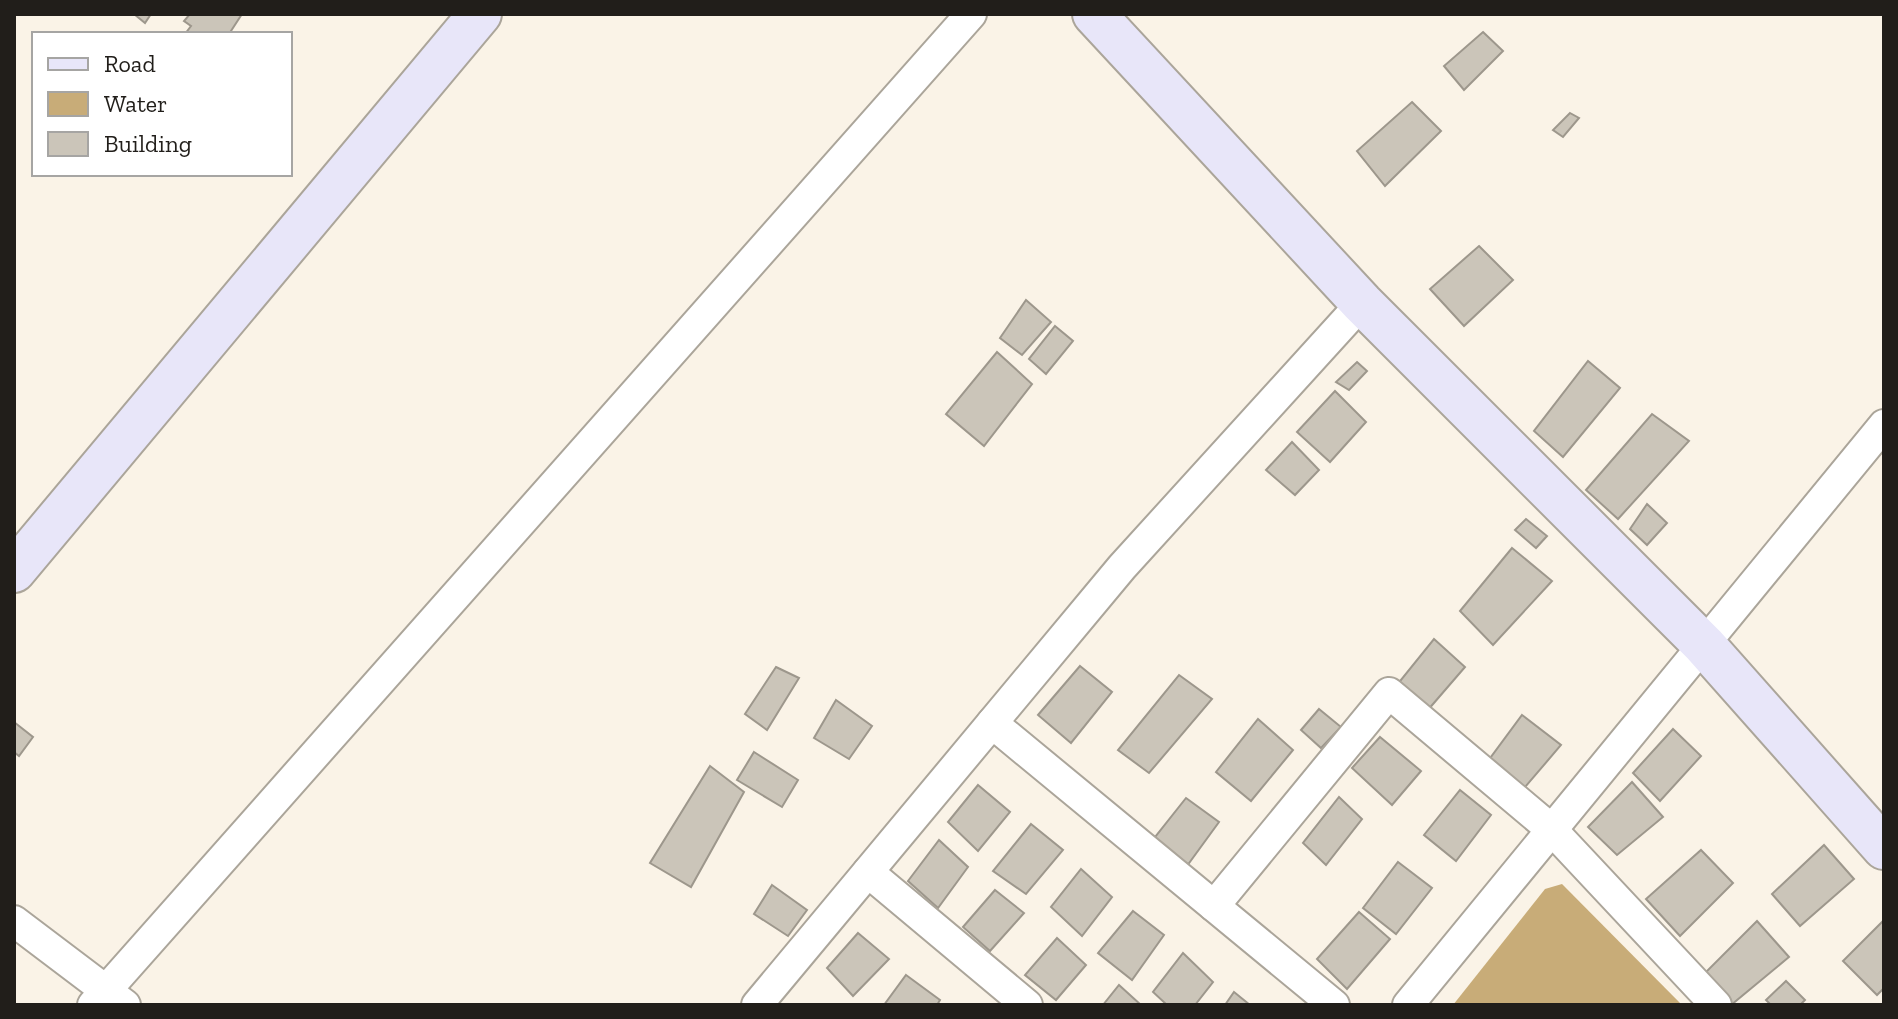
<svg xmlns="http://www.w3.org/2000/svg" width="1898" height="1019" font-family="'Zilla Slab',serif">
  <rect width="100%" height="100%" fill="#faf3e7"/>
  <polygon fill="#c8ac78" points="1562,884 1682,1005 1453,1005 1545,889"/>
  <g fill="#cbc5b9" stroke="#9d978c" stroke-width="2">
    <polygon points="134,14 151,14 145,23"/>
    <polygon points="190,14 242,14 229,34 185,34 191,26 184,21"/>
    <polygon points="1483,32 1503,51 1464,90 1444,66"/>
    <polygon points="1412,102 1441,131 1385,186 1357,151"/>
    <polygon points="1570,113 1579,118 1563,137 1553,130"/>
    <polygon points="1479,246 1513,280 1464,326 1430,289"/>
    <polygon points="1026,300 1051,322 1022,355 1000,338"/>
    <polygon points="1055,326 1073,341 1046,374 1029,359"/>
    <polygon points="997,352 1032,384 984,446 946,414"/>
    <polygon points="1588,361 1620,388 1563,457 1534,431"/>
    <polygon points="1357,362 1367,371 1349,390 1336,382"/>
    <polygon points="1335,391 1366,422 1330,462 1297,432"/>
    <polygon points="1652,414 1689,441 1618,519 1586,490"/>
    <polygon points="1292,442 1319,470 1295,495 1266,470"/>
    <polygon points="1647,504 1667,523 1647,545 1630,529"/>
    <polygon points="1526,519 1547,536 1536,548 1515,530"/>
    <polygon points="1512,548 1552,581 1493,645 1460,611"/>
    <polygon points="1434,639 1465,667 1427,711 1396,686"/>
    <polygon points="1080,666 1112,692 1071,743 1038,715"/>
    <polygon points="776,667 799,678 767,730 745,714"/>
    <polygon points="1179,675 1212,699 1149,773 1118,750"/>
    <polygon points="836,700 872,726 849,759 814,738"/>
    <polygon points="1319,709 1341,727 1321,748 1301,730"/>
    <polygon points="1522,715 1561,745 1520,793 1485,765"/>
    <polygon points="1258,719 1293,750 1251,801 1216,772"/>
    <polygon points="14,722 33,737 19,756 14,752"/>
    <polygon points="1673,729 1701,756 1660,801 1633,773"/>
    <polygon points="1380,737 1421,771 1392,805 1352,768"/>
    <polygon points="754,752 798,780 782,807 737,780"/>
    <polygon points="710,766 744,792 691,887 650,863"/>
    <polygon points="1632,782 1663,817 1617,855 1588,827"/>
    <polygon points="978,785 1010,812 978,851 948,822"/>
    <polygon points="1460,790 1491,815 1456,861 1424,835"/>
    <polygon points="1339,797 1362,819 1326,865 1303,843"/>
    <polygon points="1186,798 1219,822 1184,870 1152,841"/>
    <polygon points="1031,824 1063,850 1026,894 993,871"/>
    <polygon points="939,840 968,867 938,908 908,881"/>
    <polygon points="1824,845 1854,879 1800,926 1772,894"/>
    <polygon points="1701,850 1733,883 1680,936 1646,899"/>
    <polygon points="1398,862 1432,888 1396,934 1363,908"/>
    <polygon points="1081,869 1112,897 1082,936 1051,907"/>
    <polygon points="772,885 807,910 788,936 754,914"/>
    <polygon points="995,890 1024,913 990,951 963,927"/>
    <polygon points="1133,911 1164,935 1132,980 1098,953"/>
    <polygon points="1359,912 1390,939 1347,989 1317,959"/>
    <polygon points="1884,920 1884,988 1877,995 1843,961"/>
    <polygon points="1757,921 1789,957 1731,1005 1706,972"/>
    <polygon points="858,933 889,959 853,996 827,968"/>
    <polygon points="1057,938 1086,965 1056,1000 1025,975"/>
    <polygon points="1183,953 1213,982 1195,1005 1167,1005 1153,992"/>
    <polygon points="906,975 940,1000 937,1005 884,1005"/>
    <polygon points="1786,981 1805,1000 1800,1005 1771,1005 1766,1000"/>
    <polygon points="1119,985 1141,1005 1103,1005"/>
    <polygon points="1234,992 1250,1005 1225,1005"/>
  </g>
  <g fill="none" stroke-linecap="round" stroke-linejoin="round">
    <defs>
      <g id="street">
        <polyline points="992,723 1334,1005"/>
        <polyline points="868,872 1027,1005"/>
        <polyline points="1214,906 1389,693 1552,830 1716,1005"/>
        <polyline points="14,921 125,1005"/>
        <polyline points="93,1005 971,14"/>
        <polyline points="757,1005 1122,567 1362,303"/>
        <polyline points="1408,1005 1884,425"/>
      </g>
      <g id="secondary">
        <polyline points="1094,14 1362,303 1704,645 1884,848"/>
        <polyline points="14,571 480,14"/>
      </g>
    </defs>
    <use href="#street" stroke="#aba59a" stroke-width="34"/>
    <use href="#secondary" stroke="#aba59a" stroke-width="46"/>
    <use href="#street" stroke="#fff" stroke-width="30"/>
    <use href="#secondary" stroke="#e8e6f9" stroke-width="42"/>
  </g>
  <rect width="1898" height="1019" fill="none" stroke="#211e1a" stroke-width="32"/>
  <rect x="32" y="32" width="260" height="144" fill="#ffffff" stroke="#a6a5a3" stroke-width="2"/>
  <rect x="48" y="58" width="40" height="12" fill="#e8e6f9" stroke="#a6a5a3" stroke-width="2"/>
  <text x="104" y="72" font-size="24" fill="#211e1a">Road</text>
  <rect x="48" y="92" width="40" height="24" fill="#c8ac78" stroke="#a6a5a3" stroke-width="2"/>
  <text x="104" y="112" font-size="24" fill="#211e1a">Water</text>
  <rect x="48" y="132" width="40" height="24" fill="#cbc5b9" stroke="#a6a5a3" stroke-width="2"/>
  <text x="104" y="152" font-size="24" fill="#211e1a">Building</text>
</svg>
